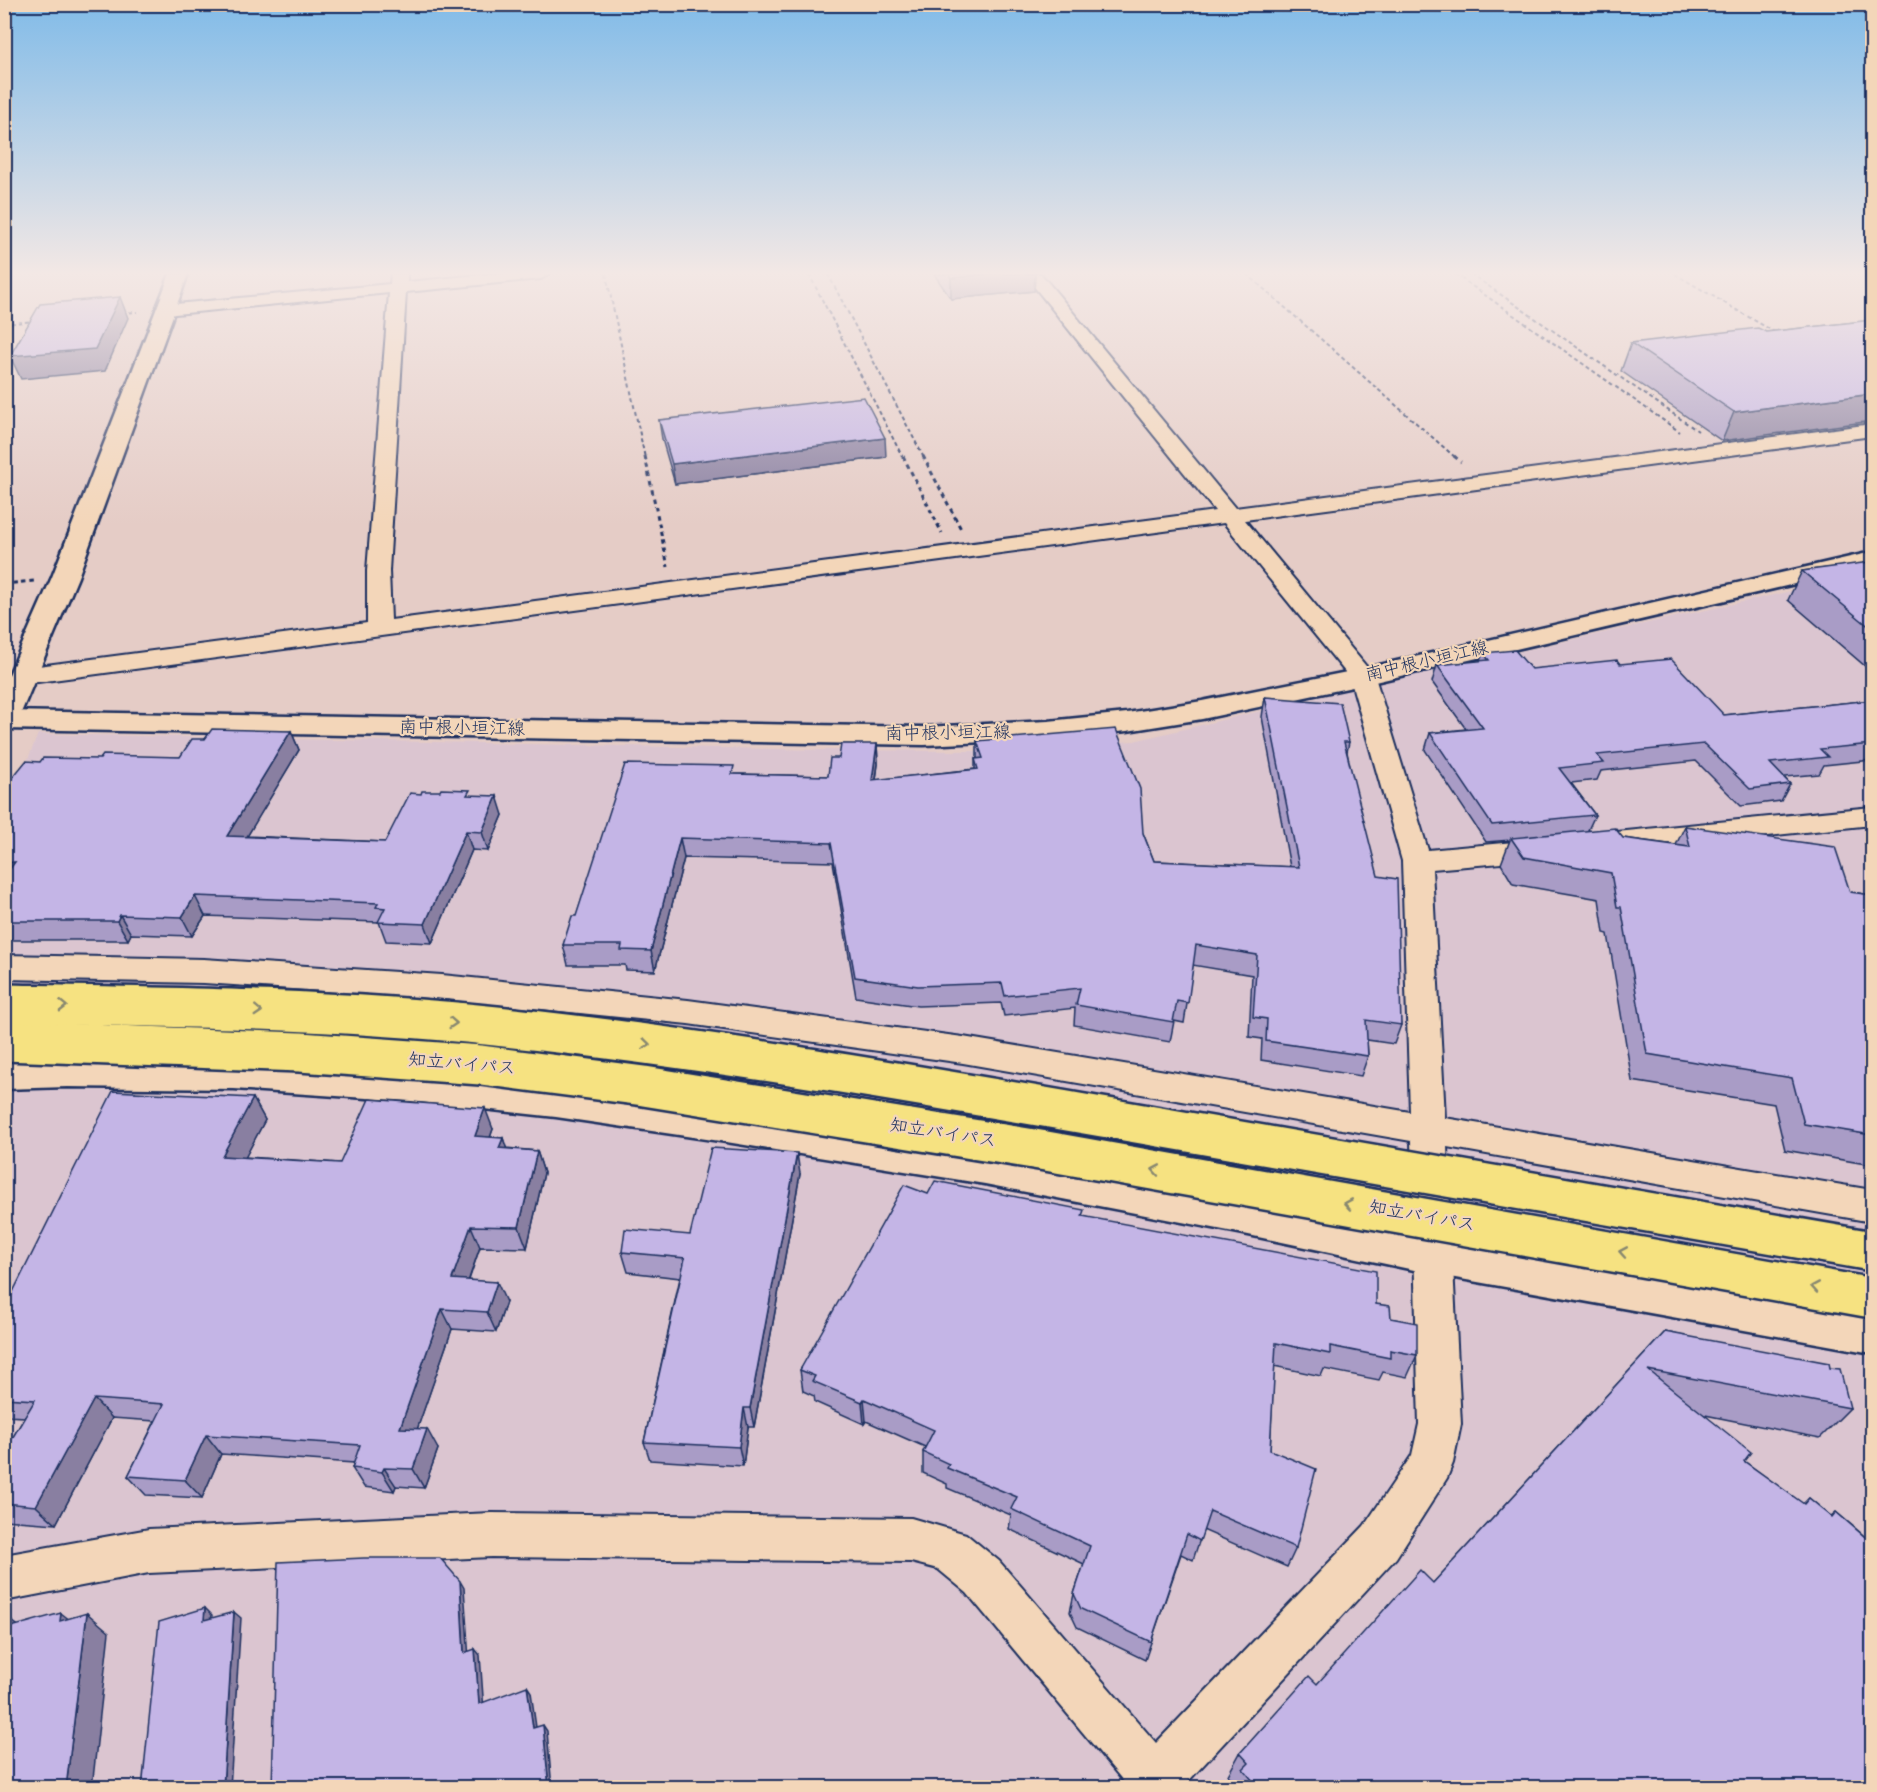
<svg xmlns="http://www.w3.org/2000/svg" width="1877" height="1792" font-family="Kalam,'Klee One',sans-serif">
  <rect width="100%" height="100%" fill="#e5ccc6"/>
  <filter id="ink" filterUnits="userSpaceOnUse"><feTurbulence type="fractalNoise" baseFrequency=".0167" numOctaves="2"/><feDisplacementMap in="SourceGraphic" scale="12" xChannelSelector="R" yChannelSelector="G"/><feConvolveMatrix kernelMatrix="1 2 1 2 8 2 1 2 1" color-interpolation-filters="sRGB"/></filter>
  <g filter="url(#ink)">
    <polygon fill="#dbc5d0" points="1872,573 1872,1787 5,1787 4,819 38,734 823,750 972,751 1134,741 1391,680"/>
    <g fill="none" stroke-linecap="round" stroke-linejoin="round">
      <defs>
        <g id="minor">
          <polygon points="391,274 407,274 407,282 489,274 549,274 541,279 406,292 389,571 391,620 1215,511 1024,274 1041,274 1235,508 1872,424 1872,436 1245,520 1375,677 1428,850 1546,839 1556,842 1560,849 1556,856 1546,859 1432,869 1445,1118 1872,1190 1872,1222 1447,1147 1461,1424 1453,1463 1447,1478 1396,1558 1182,1788 1122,1788 1124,1782 967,1593 938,1569 911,1562 491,1557 149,1573 4,1601 4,1555 149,1529 491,1513 911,1518 966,1534 999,1561 1156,1743 1364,1526 1412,1455 1419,1424 1411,1141 963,1063 688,1024 442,999 204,983 4,979 4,955 204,959 442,975 688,1000 963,1037 1410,1112 1402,861 1350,678 1224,523 23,684 14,681 10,676 14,671 23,668 367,623 367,571 389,293 165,315 157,310 165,305 390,284"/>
          <polygon points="1872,807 1872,825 1596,854 1586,851 1582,844 1586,837 1596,834"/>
        </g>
        <g id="tertiary">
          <polygon points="170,274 188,274 78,577 18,720 14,726 4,729 4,686 52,577"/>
          <path d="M67 1057C183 1059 299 1060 415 1071 692 1098 968 1144 1240 1198 1303 1210 1366 1224 1429 1237 1576 1266 1724 1288 1872 1313V1353L1433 1274 1239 1233 985 1184 720 1141 556 1117 411 1101 234 1089 67 1087 4 1089V1059Z"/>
        </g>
        <polygon id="secondary" points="1872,552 1872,566 1362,685 1202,719 1127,731 1048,739 924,745 4,729 4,711 924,727 1048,721 1127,713 1202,701 1362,669"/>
      </defs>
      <use href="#minor" stroke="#1b2f5e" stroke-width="4"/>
      <use href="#tertiary" stroke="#1b2f5e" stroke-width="5"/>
      <use href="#secondary" stroke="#1b2f5e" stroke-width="5"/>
      <g stroke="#1b2f5e" stroke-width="2" stroke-dasharray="4 3" stroke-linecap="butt">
        <polyline points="606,274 645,458"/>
        <polyline points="809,274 903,458"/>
        <polyline points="828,274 924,458"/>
        <polyline points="1247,274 1456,458"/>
        <polyline points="1455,274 1680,432"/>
        <polyline points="1471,274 1698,431"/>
        <polyline points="1675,274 1776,333"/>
        <polyline points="122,313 138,312"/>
        <polyline points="4,324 34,321"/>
      </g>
      <g stroke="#1b2f5e" stroke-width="3" stroke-dasharray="4.5 4" stroke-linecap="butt">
        <polyline points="645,456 668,567"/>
        <polyline points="903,456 942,533"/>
        <polyline points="923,456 961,529"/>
        <polyline points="1454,456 1461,462"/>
        <polyline points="4,584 34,581"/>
      </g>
      <use href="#minor" fill="#f3d6b9" fill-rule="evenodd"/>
      <use href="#tertiary" fill="#f3d6b9" fill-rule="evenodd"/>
      <use href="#secondary" fill="#f3d6b9" fill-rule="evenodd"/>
      <defs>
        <g id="trunk-bridge">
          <path d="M4 1004C168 1007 333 1009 496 1026 707 1048 916 1085 1125 1121 1374 1163 1623 1207 1872 1251"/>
          <polyline points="4,1041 300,1052 481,1065 644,1086 1046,1151 1872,1298"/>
        </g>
      </defs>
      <use href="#trunk-bridge" stroke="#1b2f5e" stroke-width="44" stroke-linecap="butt"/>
      <use href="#trunk-bridge" stroke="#f6e281" stroke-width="39"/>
    </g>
    <g fill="#a99cc6" stroke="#1b2f5e" stroke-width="1.5">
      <polygon points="934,274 1035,274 1034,291 951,299"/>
      <polygon points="1872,320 1722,441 1621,371 1631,343 1766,332"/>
      <polygon points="659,420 886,457 675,484 662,439"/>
      <polygon points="1872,563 1872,672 1788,600 1802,571"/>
      <polygon points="1483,653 1531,669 1620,664 1724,715 1872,700 1872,760 1824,765 1819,774 1784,777 1790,784 1781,801 1741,806 1696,761 1601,771 1597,780 1571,783 1595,815 1588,830 1623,838 1676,845 1685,826 1850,892 1872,895 1872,1165 1785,1150 1774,1104 1632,1081 1608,934 1604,933 1599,899 1513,884 1501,864 1510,840 1486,842 1425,750 1430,733 1466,729 1432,682 1437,665 1480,661"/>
      <polygon points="1265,697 1349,742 1347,752 1401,1025 1394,1044 1367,1040 1368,1056 1361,1076 1261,1060 1262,1039 1249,1037 1252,975 1193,965 1184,1023 1174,1021 1170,1042 1074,1025 1075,1008 1004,1016 1001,1003 918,1006 856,997 833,862 684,858 655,971 626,970 625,965 568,965 563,945 576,916 735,774 828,776 839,758 877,744 878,764 876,780 975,769 975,759 977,758 977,741 1143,833 1154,861 1290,867 1262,717"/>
      <polygon points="291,731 299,750 247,836 385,842 471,795 503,815 488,851 472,850 432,943 386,941 379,922 205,916 192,936 131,934 128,940 4,940 4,788 40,762 180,757 205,739"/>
      <polygon points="1872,831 1872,862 1865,843"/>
      <polygon points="253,1098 265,1120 245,1157 340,1163 493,1129 490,1137 503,1138 506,1148 537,1151 544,1173 527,1248 480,1247 469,1280 506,1302 496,1332 452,1329 417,1429 438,1449 424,1488 396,1486 394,1491 364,1487 352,1468 354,1463 221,1454 202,1498 146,1495 128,1476 155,1421 112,1418 56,1524 4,1520 4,1452 25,1417 4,1416 4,1310"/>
      <polygon points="800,1174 754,1427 748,1427 743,1466 650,1460 644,1442 680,1278 628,1272 622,1252 690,1235"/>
      <polygon points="928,1194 1083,1216 1376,1304 1391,1318 1417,1355 1407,1377 1383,1372 1379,1380 1324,1369 1321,1376 1274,1366 1270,1450 1296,1548 1287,1567 1203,1530 1193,1560 1181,1554 1145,1660 1077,1627 1070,1612 1074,1594 1084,1564 1009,1529 1011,1515 947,1488 947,1484 923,1473 923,1452 925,1447 866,1421 864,1424 815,1402 814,1396 803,1391 800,1370"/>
      <polygon points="1665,1332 1830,1368 1850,1408 1820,1438 1705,1415 1744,1461 1803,1504 1809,1498 1831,1516 1836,1512 1868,1539 1872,1532 1872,1788 1233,1788 1235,1783 1228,1775 1240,1753 1317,1684 1433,1583"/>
    </g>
    <g fill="#897fa1" stroke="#1b2f5e" stroke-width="1.5">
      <polygon points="991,274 1035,274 1034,291 951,299 951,278"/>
      <polygon points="120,297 128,318 105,371 21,379 10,356"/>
      <polygon points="1872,394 1872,421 1722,441 1734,412"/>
      <polygon points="885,438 886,457 675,484 672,464"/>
      <polygon points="291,731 299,750 236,855 227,836"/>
      <polygon points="877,744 878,764 873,800 872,780"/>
      <polygon points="497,796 503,815 488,851 482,832"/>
      <polygon points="466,831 472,850 432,943 425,924"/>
      <polygon points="680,838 684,858 655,971 651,951"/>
      <polygon points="15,862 4,884 4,863"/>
      <polygon points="195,896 205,916 192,936 182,917"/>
      <polygon points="120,915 131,934 128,940 117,921"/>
      <polygon points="253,1098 265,1120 235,1177 222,1156"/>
      <polygon points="485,1108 493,1129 483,1158 475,1136"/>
      <polygon points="503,1138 510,1159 499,1148"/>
      <polygon points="537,1151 544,1173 527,1248 519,1227"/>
      <polygon points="797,1153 800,1174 754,1427 750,1408"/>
      <polygon points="471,1226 480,1247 462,1299 452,1279"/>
      <polygon points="497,1282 506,1302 496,1332 487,1312"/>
      <polygon points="442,1309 452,1329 411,1447 400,1428"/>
      <polygon points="94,1399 112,1418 56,1524 36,1506"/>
      <polygon points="864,1399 866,1421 864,1424 862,1402"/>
      <polygon points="744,1408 748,1427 743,1466 739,1447"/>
      <polygon points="427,1429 438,1449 424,1488 413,1469"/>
      <polygon points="206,1435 221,1454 202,1498 185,1480"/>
      <polygon points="384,1468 396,1486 394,1491 382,1472"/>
      <polygon points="460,1581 464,1588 469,1659 464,1653"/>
      <polygon points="205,1608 212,1615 211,1627 204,1620"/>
      <polygon points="234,1612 241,1618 230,1788 223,1788"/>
      <polygon points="61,1613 84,1631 60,1621"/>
      <polygon points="87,1613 109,1632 92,1788 66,1788"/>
      <polygon points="4,1615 25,1631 4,1636"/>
      <polygon points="475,1649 480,1655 484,1711 479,1704"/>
      <polygon points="527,1686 531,1692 537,1734 533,1728"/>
      <polygon points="543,1725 547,1731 552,1788 549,1788"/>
    </g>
    <g fill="#c4b5e6" stroke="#1b2f5e" stroke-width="1.5">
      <polygon points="949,274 991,274 951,278"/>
      <polygon points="120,297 95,349 10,356 40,304"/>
      <polygon points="1872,320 1872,394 1734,412 1631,343 1758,328 1766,332"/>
      <polygon points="864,397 885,438 672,464 659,420"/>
      <polygon points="1870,562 1872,563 1872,629 1802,571"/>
      <polygon points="1515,650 1531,669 1617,660 1620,664 1671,659 1724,715 1872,700 1872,744 1820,749 1828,757 1770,763 1790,784 1750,789 1704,744 1597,755 1604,763 1559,768 1595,815 1492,825 1430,733 1483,728 1437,665 1489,660 1483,653"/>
      <polygon points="1265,697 1340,703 1349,742 1344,742 1378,876 1397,879 1401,1025 1366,1020 1368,1056 1266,1041 1267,1019 1253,1017 1257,955 1196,945 1188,1003 1177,1001 1173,1022 1076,1005 1080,988 1005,996 1002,983 918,986 855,977 831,843 680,838 651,951 621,950 622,945 563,945 572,916 576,916 625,764 734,766 732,774 828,776 830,758 839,758 841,744 877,744 872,780 978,769 975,759 983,758 977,741 1116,729 1140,789 1143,833 1154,861 1299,867"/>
      <polygon points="212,729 291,731 227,836 385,842 410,793 421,794 422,791 440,791 441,789 470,790 467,795 497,796 482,832 466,831 425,924 378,922 385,908 376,907 378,903 195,896 182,917 120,915 117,921 4,921 4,877 15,862 4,863 4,788 26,761 40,762 43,758 100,759 103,755 180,757 192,739 205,739"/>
      <polygon points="1685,826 1835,847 1850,892 1872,895 1872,1135 1804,1124 1792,1078 1647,1054 1621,907 1617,907 1611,873 1524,857 1511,838 1615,828 1623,838 1690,847"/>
      <polygon points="113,1091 253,1098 222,1156 340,1163 369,1099 485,1108 475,1136 503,1138 499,1148 537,1151 519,1227 471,1226 452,1279 497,1282 487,1312 442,1309 400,1428 427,1429 413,1469 384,1468 382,1472 352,1468 360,1445 206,1435 185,1480 128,1476 164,1404 94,1399 36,1506 4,1503 4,1452 35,1400 4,1398 4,1310"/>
      <polygon points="711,1148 797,1153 750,1408 744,1408 739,1447 644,1442 685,1258 622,1252 625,1229 690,1235"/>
      <polygon points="935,1181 1084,1210 1082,1216 1376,1271 1376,1304 1390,1306 1391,1318 1417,1323 1417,1355 1390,1350 1390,1358 1330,1346 1330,1354 1276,1343 1270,1450 1316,1469 1296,1548 1210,1511 1200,1541 1187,1534 1151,1642 1081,1609 1074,1594 1090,1546 1011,1509 1017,1497 947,1468 949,1464 923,1452 934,1430 864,1399 862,1402 812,1381 815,1376 800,1370 904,1185 928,1194"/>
      <polygon points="1665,1332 1829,1363 1830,1368 1840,1369 1850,1408 1648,1370 1751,1452 1744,1461 1804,1504 1809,1498 1832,1517 1836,1512 1872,1543 1872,1788 1259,1788 1243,1769 1249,1763 1240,1753 1309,1676 1317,1684 1420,1570 1433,1583"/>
      <polygon points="364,1558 440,1558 460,1581 464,1653 475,1649 479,1704 527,1686 533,1728 543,1725 549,1788 272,1788 278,1562"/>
      <polygon points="205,1608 204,1620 234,1612 223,1788 142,1788 159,1622"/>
      <polygon points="61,1613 60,1621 87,1613 66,1788 4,1788 4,1629"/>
    </g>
    <defs><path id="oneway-chevron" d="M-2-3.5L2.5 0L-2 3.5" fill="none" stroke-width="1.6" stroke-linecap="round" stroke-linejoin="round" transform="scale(1.5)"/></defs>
    <g stroke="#888870">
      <use href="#oneway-chevron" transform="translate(63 1006) rotate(1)"/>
      <use href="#oneway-chevron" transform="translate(258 1011) rotate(3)"/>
      <use href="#oneway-chevron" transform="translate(453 1023) rotate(4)"/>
      <use href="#oneway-chevron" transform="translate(646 1044) rotate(7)"/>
      <use href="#oneway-chevron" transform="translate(1156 1170) rotate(-170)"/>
      <use href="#oneway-chevron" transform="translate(1348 1204) rotate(-170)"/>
      <use href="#oneway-chevron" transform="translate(1623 1252) rotate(-170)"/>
      <use href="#oneway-chevron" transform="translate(1815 1287) rotate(-170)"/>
    </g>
  </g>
  <linearGradient id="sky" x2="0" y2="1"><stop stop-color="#81bbe8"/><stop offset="0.52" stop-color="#f3e8e5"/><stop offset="1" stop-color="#f3e8e5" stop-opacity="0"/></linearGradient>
  <rect width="1877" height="525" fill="url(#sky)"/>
  <g text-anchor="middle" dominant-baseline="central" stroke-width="4.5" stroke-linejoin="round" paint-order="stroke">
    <g font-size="18" fill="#1b2f5e" stroke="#f3d6b9">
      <text transform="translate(1427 662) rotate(-13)">南中根小垣江線</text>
      <text transform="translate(462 729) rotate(1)">南中根小垣江線</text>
      <text transform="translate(948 734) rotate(-1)">南中根小垣江線</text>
      <text transform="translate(462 1065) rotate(5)">知立バイパス</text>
      <text transform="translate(943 1134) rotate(9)">知立バイパス</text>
      <text transform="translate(1422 1217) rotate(10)">知立バイパス</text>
    </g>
  </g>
  <rect width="1877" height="1792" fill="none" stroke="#f3d6b9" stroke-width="24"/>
  <rect x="12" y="12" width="1853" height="1768" fill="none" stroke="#1b2f5e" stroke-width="2" filter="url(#ink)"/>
</svg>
